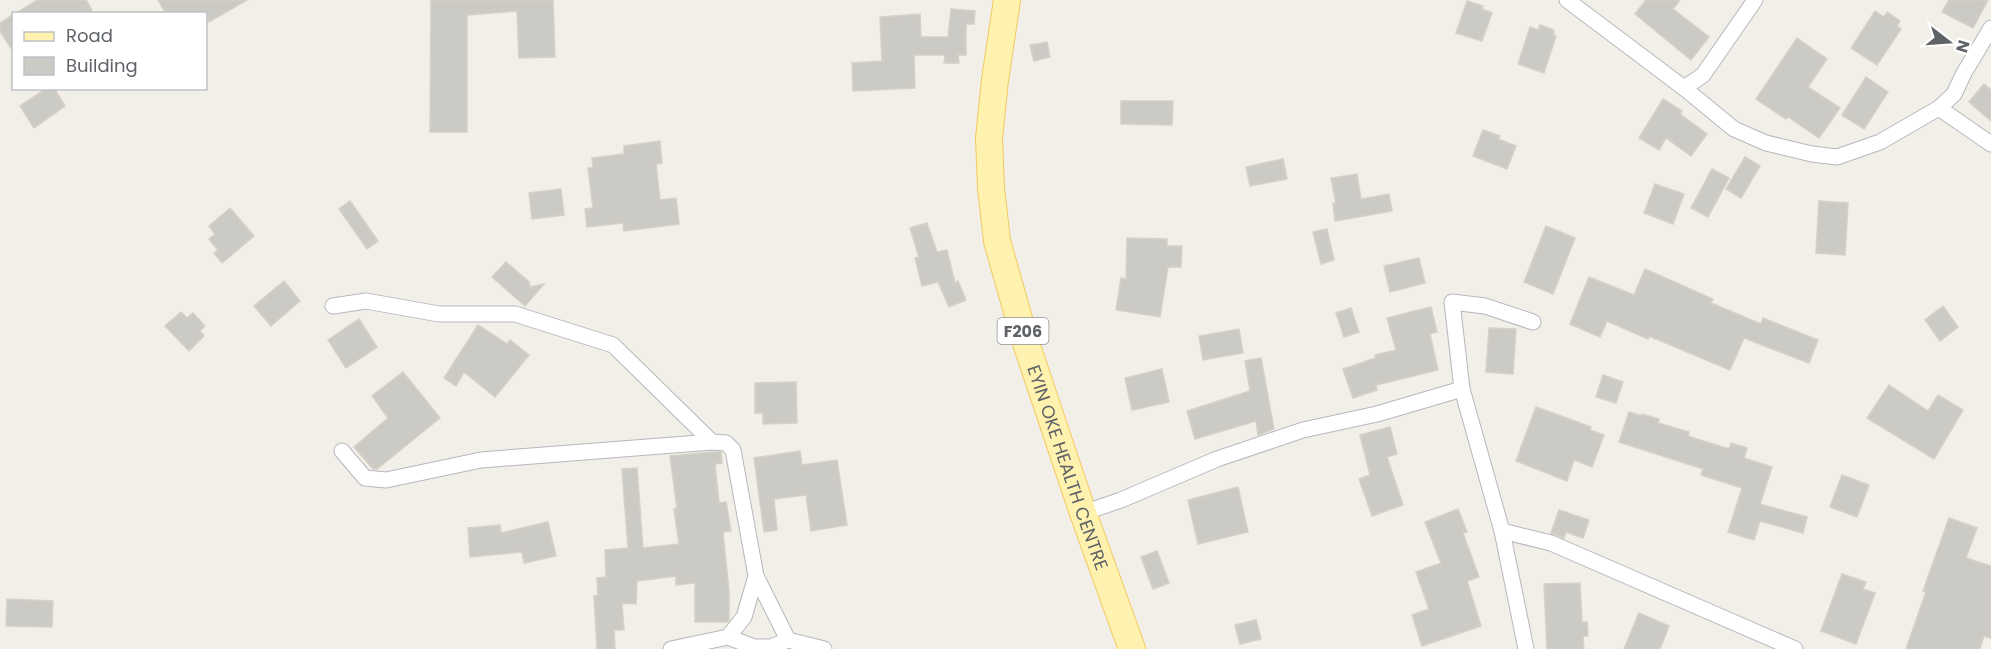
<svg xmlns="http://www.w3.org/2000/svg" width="1991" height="649" font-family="Poppins,sans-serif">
  <rect width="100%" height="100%" fill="#f1efe8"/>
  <g fill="#cccac5" stroke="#d6d1c6" stroke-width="1.5">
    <polygon points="37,0 86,0 94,14 15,14"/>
    <polygon points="158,0 247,0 209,22 206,14 166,14"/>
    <polygon points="431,0 553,0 555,57 519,58 517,11 467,15 467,132 430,132"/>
    <polygon points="1646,0 1680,0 1673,9 1709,37 1691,60 1635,14"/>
    <polygon points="1949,0 1988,0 1973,28 1942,12"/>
    <polygon points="1467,1 1483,6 1482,9 1492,13 1482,41 1456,33"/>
    <polygon points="951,9 975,11 974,24 966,24 966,55 958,55 959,63 944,63 945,55 914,55 915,88 853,91 852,63 882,61 880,17 920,14 921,37 948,37"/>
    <polygon points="1875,11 1884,17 1887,12 1900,21 1897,26 1901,29 1877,65 1851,48"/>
    <polygon points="14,14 14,53 0,31 0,23"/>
    <polygon points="1540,25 1554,30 1553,35 1556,36 1544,73 1518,64 1530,27 1538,30"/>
    <polygon points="1797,38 1827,59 1808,87 1840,108 1819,138 1788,117 1786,119 1756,99"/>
    <polygon points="1047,42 1050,57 1034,61 1030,45"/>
    <polygon points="1866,77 1888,92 1864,129 1842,115"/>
    <polygon points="1984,84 1991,90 1991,121 1969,102"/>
    <polygon points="47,88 54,88 65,106 34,128 20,106"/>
    <polygon points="1663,99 1682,111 1680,114 1707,134 1691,156 1666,138 1659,150 1639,138"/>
    <polygon points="1121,101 1173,101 1172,125 1121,124"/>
    <polygon points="1483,130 1500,136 1498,139 1516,146 1507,169 1473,156"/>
    <polygon points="660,141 662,163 656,164 660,200 676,198 679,224 624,231 623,223 587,227 585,209 593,208 588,168 593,168 592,158 624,154 624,146"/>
    <polygon points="1745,157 1760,166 1741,198 1726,189"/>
    <polygon points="1283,159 1287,179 1250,186 1246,167"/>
    <polygon points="1712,169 1729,178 1708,217 1691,208"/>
    <polygon points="1357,174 1361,199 1389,194 1392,211 1335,221 1333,203 1336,203 1331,178"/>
    <polygon points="1655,184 1684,194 1673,224 1644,213"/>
    <polygon points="561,189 564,215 532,219 529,193"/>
    <polygon points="350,201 378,241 367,249 339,209"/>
    <polygon points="1819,201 1848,203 1845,255 1816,253"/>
    <polygon points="230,208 254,236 222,263 214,253 218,250 209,239 215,234 209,226"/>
    <polygon points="927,223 937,252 947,250 955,283 958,281 966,300 949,307 938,282 922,286 915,258 919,257 910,228"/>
    <polygon points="1546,226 1575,238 1553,294 1524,282"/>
    <polygon points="1327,229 1334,260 1321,264 1313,232"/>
    <polygon points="1127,238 1167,239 1167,246 1182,246 1181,267 1168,267 1160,317 1116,310 1121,278 1126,279"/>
    <polygon points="1419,258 1425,283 1390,292 1384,266"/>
    <polygon points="506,262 529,282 530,287 544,284 525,306 492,277"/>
    <polygon points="1645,269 1713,299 1711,303 1761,324 1763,318 1818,340 1809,363 1744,338 1730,370 1649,336 1648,339 1607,321 1600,337 1570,324 1589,277 1634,295"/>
    <polygon points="284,281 300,301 271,326 254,306"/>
    <polygon points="1943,306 1958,327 1940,341 1925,320"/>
    <polygon points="1431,307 1437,332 1430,334 1438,370 1376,385 1377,390 1353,398 1343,369 1376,358 1375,355 1396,350 1387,318"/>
    <polygon points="1351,308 1359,332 1344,337 1336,313"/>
    <polygon points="181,312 187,318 193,313 205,326 200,331 204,336 189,351 165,326"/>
    <polygon points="359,319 377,347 346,368 328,340"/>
    <polygon points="478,325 507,344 510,340 529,355 495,397 464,372 456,386 444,378"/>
    <polygon points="1489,328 1516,329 1513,374 1486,372"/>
    <polygon points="1239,329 1243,353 1203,360 1199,336"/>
    <polygon points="1261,358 1274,429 1258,435 1256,421 1195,439 1187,411 1250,391 1245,361"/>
    <polygon points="1162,369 1169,402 1132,410 1125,378"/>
    <polygon points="403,372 440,418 377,469 373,469 354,447 388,418 372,396"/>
    <polygon points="1603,375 1623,382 1616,403 1596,397"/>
    <polygon points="796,382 797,423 763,424 763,413 755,413 755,383"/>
    <polygon points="1889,385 1928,411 1938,395 1963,410 1934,459 1867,418"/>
    <polygon points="1536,407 1591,427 1590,430 1604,435 1592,467 1574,460 1567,481 1516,461"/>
    <polygon points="1629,412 1642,416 1642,414 1659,419 1658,423 1689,432 1688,436 1729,449 1731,443 1747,448 1744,458 1772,467 1760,504 1807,517 1803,533 1760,521 1754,540 1728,532 1742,488 1701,475 1703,469 1619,442"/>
    <polygon points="1390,427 1397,454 1387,457 1403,505 1372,516 1359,479 1370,475 1360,435"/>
    <polygon points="800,451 802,465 837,460 847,525 811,531 806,495 774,499 777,530 764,532 754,458"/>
    <polygon points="712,452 721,452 722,463 715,464 719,503 726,502 731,531 723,532 729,591 729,620 728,622 695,622 695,583 676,585 676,576 637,581 636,604 622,603 624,630 614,630 615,649 597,649 594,596 598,595 597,578 606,577 605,550 628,548 622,469 637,468 643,548 679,544 674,509 677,508 670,456"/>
    <polygon points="1842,475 1869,485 1857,517 1830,507"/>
    <polygon points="1238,487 1248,532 1198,544 1188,500"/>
    <polygon points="1458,509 1467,532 1463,533 1479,577 1467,581 1481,626 1422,646 1412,615 1429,609 1416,572 1441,563 1425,522"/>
    <polygon points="1559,510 1589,520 1583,538 1566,532 1564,538 1551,533"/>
    <polygon points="1949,518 1977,528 1966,558 1991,566 1991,638 1984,636 1980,649 1906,649 1926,592 1923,591"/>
    <polygon points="548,522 556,556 524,563 522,552 470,557 468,528 500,525 501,533"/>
    <polygon points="1157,551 1169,583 1153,589 1141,557"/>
    <polygon points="1842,574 1866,582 1863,589 1875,593 1856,644 1821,631"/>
    <polygon points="1580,583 1582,622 1587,622 1588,636 1583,636 1584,649 1547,649 1544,584"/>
    <polygon points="7,599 53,601 52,627 6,626"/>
    <polygon points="1639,613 1669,626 1660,649 1624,649"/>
    <polygon points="1256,620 1261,639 1240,644 1235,625"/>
  </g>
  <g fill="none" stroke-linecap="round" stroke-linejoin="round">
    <defs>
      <g id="minor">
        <polyline points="1567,0 1684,88 1703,75 1755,0"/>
        <polyline points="1684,88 1734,129 1766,143 1812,154 1837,157 1880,142 1939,108 1954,94 1964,73 1991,28"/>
        <polyline points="1939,108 1991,144"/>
        <polyline points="333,306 366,301 439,314 515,314 613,345 712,442 726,443 733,450 756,576 788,640"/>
        <polyline points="342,451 365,478 386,480 481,460 712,442"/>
        <polyline points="1083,513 1121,500 1217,459 1303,430 1377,414 1462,389"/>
        <polyline points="1502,531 1551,543 1795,649"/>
        <polyline points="728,637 744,617 756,576"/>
        <polyline points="671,649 728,637 754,647 771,647 788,640 824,649"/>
        <polyline points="1526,649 1502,531 1462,389 1452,302 1485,306 1533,322"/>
      </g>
      <g id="primary">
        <path id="s1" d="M1007 0 995 80 989 138 991 188 997 241 1025 340 1083 513 1132 649"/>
      </g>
    </defs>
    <use href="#minor" stroke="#b5b8bc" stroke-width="17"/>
    <use href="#primary" stroke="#f2c960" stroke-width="28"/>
    <use href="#minor" stroke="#fff" stroke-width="15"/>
    <use href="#primary" stroke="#fff2af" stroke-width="26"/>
  </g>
  <g text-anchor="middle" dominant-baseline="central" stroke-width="4.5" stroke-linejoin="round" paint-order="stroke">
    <rect fill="#fff" stroke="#8f9295" stroke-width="1.5" x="997.5" y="318" width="51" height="26" rx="4.5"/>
    <g font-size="16" font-weight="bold" fill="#5f6368">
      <text x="1023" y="331">F206</text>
    </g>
    <g font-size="18" fill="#5f6368" stroke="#fff">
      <text stroke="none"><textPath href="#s1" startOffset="480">EYIN OKE HEALTH CENTRE</textPath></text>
    </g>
  </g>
  <rect x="12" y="12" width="195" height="78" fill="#ffffff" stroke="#bfc1c3" stroke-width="1.5"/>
  <rect x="24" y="32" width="30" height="9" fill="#fff2af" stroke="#bfc1c3" stroke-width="1.5"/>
  <text x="66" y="42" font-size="18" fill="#5f6368">Road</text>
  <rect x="24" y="57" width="30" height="18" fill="#cccac5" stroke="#bfc1c3" stroke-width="1.5"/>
  <text x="66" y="72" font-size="18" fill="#5f6368">Building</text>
  <g transform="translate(1949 42) rotate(107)" stroke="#ffffff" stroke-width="4.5" paint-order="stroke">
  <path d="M0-4.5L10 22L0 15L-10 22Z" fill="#5f6368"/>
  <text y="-9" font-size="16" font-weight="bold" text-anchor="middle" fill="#5f6368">N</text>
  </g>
</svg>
